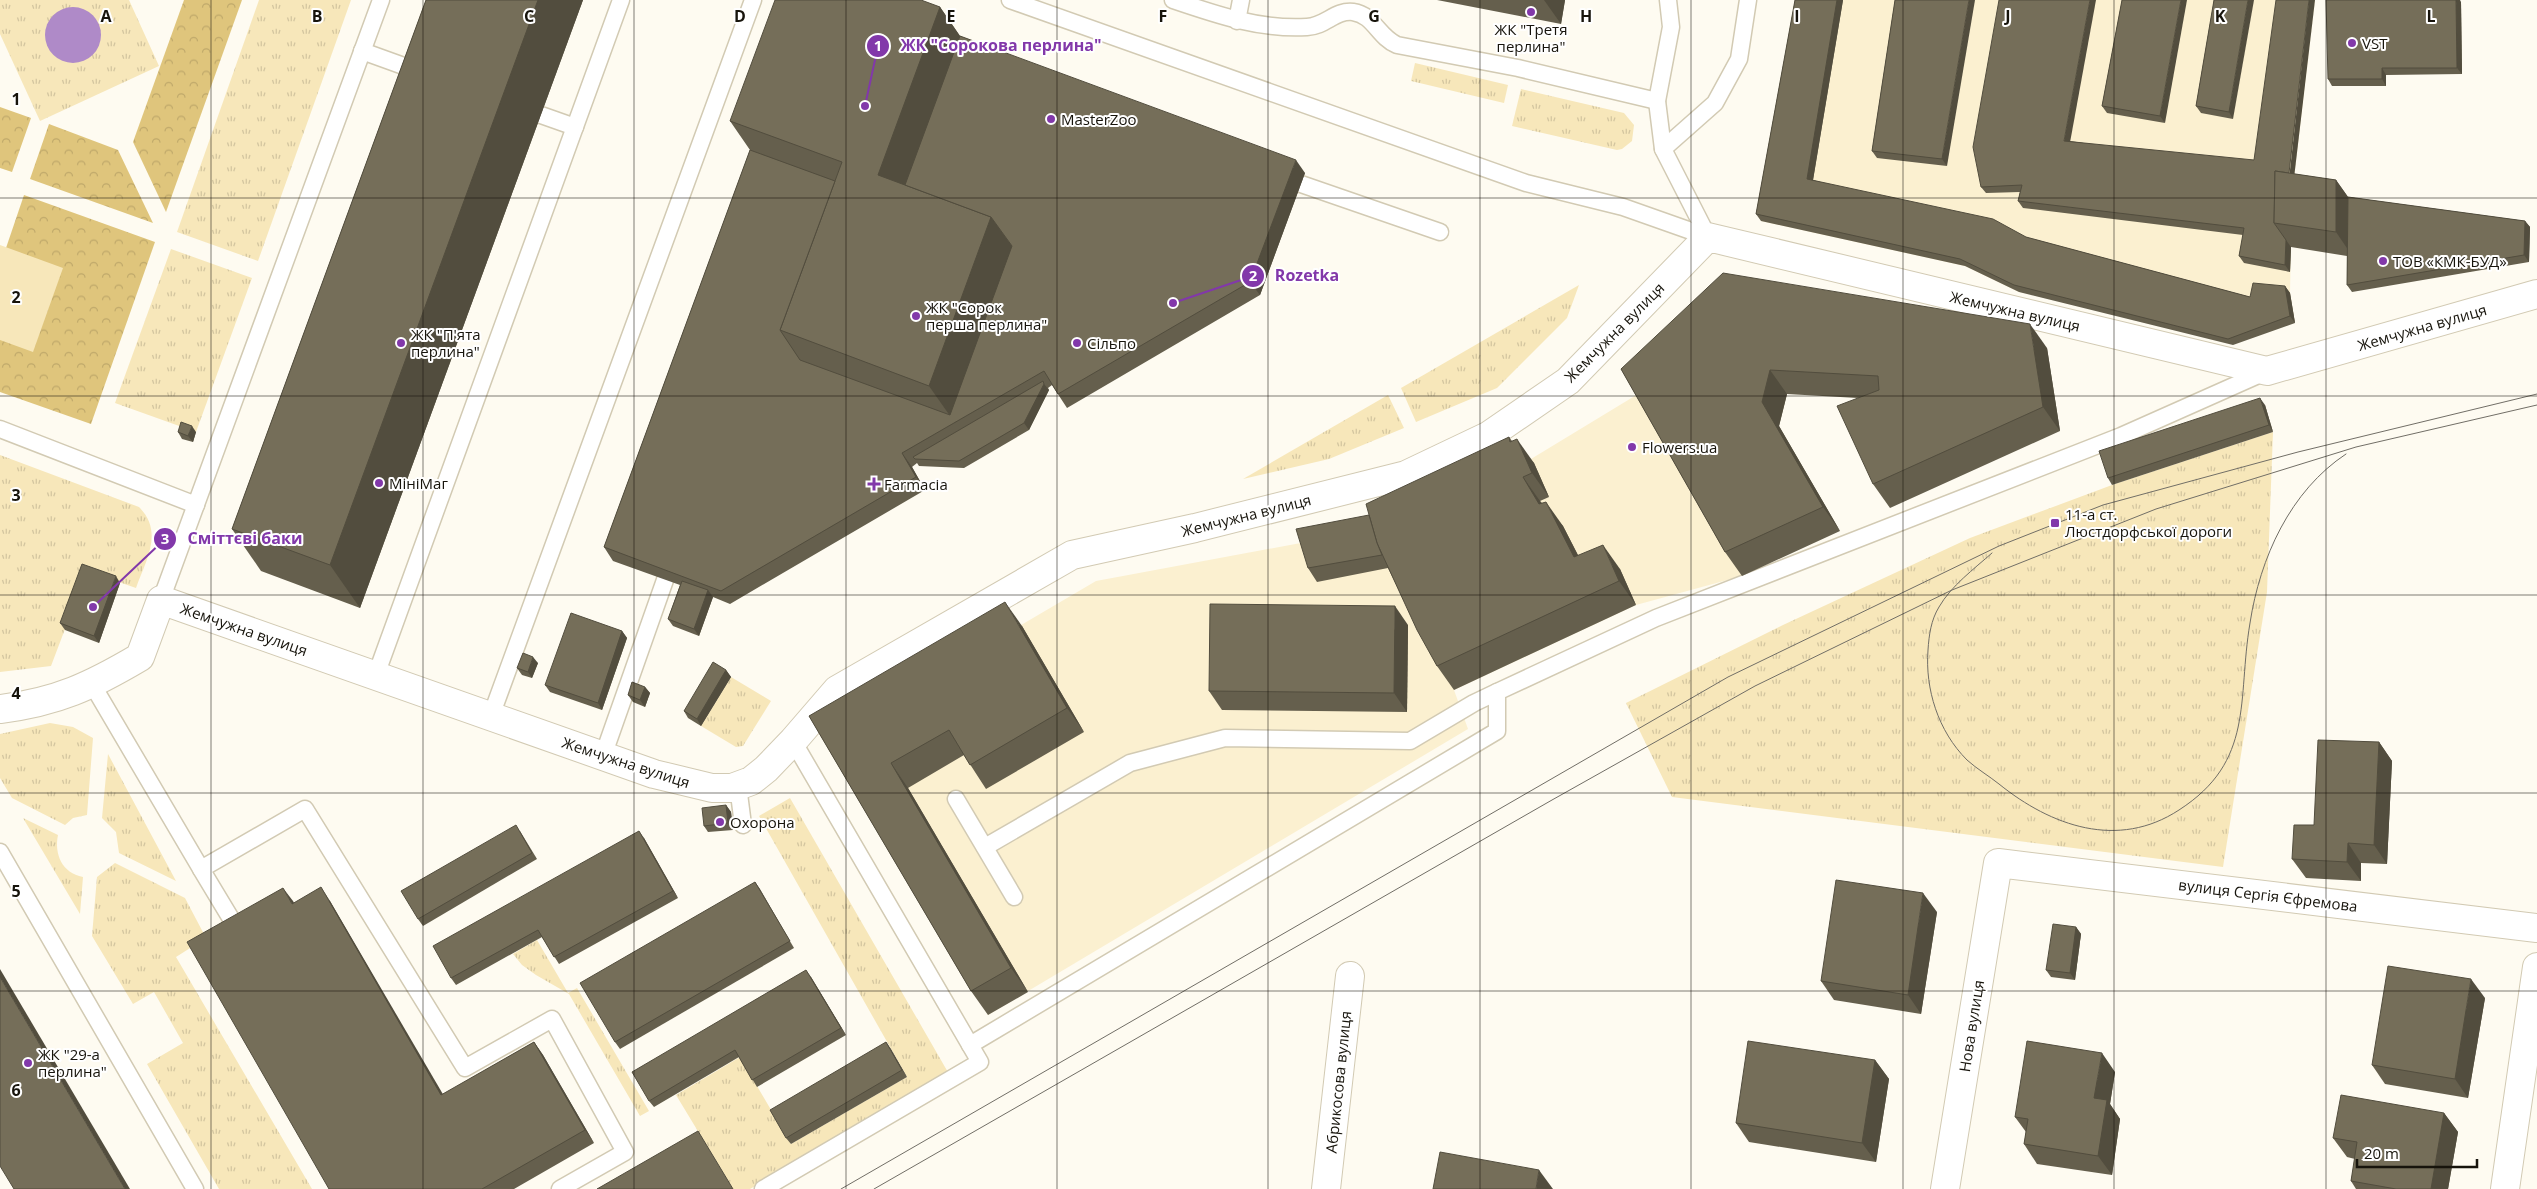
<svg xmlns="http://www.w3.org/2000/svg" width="2537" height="1189" font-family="'Open Sans',sans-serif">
  <defs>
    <pattern id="grass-tufts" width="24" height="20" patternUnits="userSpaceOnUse" patternTransform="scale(1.25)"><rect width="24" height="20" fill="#f7e7ba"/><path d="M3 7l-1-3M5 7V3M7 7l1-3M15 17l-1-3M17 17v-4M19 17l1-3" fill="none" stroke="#d3c59f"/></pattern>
    <pattern id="forest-crowns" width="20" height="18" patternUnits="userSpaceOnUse" patternTransform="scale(1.25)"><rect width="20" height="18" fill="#dfc57c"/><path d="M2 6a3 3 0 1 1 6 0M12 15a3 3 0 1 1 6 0" fill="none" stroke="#bfa86a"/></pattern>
  </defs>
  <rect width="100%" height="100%" fill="#fefbf1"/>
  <g fill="#fbf0d0">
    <polygon points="1801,0 2315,0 2292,195 2290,293 2295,323 2019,292 1965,266 1761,221"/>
    <polygon points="1638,394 1742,576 1636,605 1454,690 1468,729 988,1015 826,740 1096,581 1306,542 1526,462"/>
  </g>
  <g fill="url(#grass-tufts)">
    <polygon points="0,0 129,0 159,66 40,121 0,34"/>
    <polygon points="259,0 351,0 258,261 177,232"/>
    <polygon points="1415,63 1508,85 1504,103 1411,81"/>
    <polygon points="1521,89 1624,113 1634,125 1632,141 1622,149 1617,150 1512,126"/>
    <polygon points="171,249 252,278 196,432 115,403"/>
    <polygon points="1579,285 1567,318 1497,388 1416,422 1401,388"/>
    <polygon points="1388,395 1404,428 1329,459 1243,479"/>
    <polygon points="2273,432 2267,592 2223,867 1672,797 1626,703 1783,625 1970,538 2112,485"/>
    <path d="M0 455 139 507C164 532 146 560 136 588L87 571 51 666 0 672Z"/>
    <polygon points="731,677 771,701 743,746 736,747 701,726"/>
    <polygon points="50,723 73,727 93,738 87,815 73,818 65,825 12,798 0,778 0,734"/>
    <polygon points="108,754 176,881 119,853 116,832 102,818"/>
    <polygon points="790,798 949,1074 750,1189 733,1189 676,1095 740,1057 791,1144 907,1077 759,816"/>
    <path d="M23 818 58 835C54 854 62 873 83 877L80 914Z"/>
    <polygon points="115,863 185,898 206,938 176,957 312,1189 219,1189 147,1064 183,1043 154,992 133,1004 92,936 97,877"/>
    <polygon points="537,940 568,993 577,988 649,1111 640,1116 569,994 536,975 522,965 513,954"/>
  </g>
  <g fill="url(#forest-crowns)">
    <polygon points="184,0 242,0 166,212 133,142"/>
    <polygon points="0,107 31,118 12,172 0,168"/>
    <polygon points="49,124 118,150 153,223 30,179"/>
    <polygon points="24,195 155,242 91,424 0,392 0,340 6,248"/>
  </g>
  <polygon fill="#f7e7ba" points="0,245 63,268 33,352 0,340"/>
  <circle fill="#af8ac8" cx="73" cy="35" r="28"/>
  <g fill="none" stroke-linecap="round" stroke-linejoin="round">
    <defs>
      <g id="lane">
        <polyline points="1010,0 1526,183 1623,207 1708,237"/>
        <path d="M1173 0C1217 15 1261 30 1307 27 1326 26 1335 10 1353 12 1374 15 1378 37 1397 45L1518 68 1657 101"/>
        <polyline points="1668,0 1671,27 1657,101 1663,149 1708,237"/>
        <polyline points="1237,21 1241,0"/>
        <polyline points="362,51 423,73"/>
        <polyline points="541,115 575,127"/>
        <polyline points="1663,149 1715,103 1739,59 1748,0"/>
        <polyline points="1301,184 1440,232"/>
        <polyline points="0,429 196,505"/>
        <polyline points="161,600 381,0"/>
        <polyline points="376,675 621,0"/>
        <polyline points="92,684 201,869 305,809 465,1068 552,1019 625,1152 560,1189"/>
        <polyline points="491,716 753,0"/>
        <polyline points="603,756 665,580"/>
        <polyline points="738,786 743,825"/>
        <polyline points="956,799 1014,897"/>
        <polyline points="985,847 1130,763 1225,738 1410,741 1474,703 1497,692"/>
        <polyline points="0,852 195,1189"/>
        <polyline points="201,869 239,932"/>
        <polyline points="970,1045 1497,731 1497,692 1656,618 2121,436 2265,372"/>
        <polyline points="763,1189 980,1062 793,741"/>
      </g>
      <g id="street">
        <path d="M0 709C57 702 91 686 140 657L161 600 654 774 712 788H732L751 781 766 769 793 741 837 690 1072 555 1195 528 1406 475 1488 436 1568 381 1708 237 2267 371 2537 294"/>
        <polyline points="1326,1189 1350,976"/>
        <polyline points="1945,1189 1998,863 2537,928"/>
        <polyline points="2505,1189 2537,967"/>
      </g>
    </defs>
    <use href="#lane" stroke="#d2cab3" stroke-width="19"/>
    <use href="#street" stroke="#d2cab3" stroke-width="30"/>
    <use href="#lane" stroke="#fff" stroke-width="16"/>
    <use href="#street" stroke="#fff" stroke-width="28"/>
    <g stroke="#716e66" stroke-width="1">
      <path d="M1992 553C1974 569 1951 586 1939 607 1931 620 1929 635 1928 650 1925 689 1938 731 1967 760 1977 769 1989 776 1999 784 2051 826 2118 850 2179 810 2255 761 2237 700 2250 623 2260 558 2290 491 2346 454"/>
      <polyline points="841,1189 1728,677 1999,546 2103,505 2298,452 2537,394"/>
      <polyline points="874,1189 1552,800 1755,686 1952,590 2156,509 2356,447 2537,405"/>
    </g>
  </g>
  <g fill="#655f4d">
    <polygon points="426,0 583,0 360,608 261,571 232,529"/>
    <polygon points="1437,0 1565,0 1561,24"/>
    <polygon points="1795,0 1843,0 1813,180 2250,297 2285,286 2290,293 2295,323 2233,345 2019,292 1965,266 1761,221 1756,214"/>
    <polygon points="1895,0 1947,166 1877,158 1872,151"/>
    <polygon points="2122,0 2165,123 2107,113 2102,106"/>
    <polygon points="2214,0 2233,119 2201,113 2196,106"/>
    <polygon points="2461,2 2462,74 2386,75 2386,86 2332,86 2328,79"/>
    <polygon points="940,7 960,36 1305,173 1260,295 1067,408 1052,385 1048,388 1049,390 1029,430 964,468 919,466 917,463 912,467 925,490 730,604 713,597 699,636 673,626 668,619 680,585 613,561 604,547 750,150 730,121"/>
    <polygon points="2070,141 2336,180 2348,197 2525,221 2530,227 2529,262 2352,292 2347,285 2347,256 2291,247 2290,272 2244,263 2239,256 2243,235 2023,208 2018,201 2020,192 1986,193 1981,187"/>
    <polygon points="2047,348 2060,431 1890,508 1873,484 1858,398 1787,394 1779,426 1840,531 1742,576 1725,552 1621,369"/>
    <polygon points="2265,405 2273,432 2112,485 2108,478"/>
    <polygon points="178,432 196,432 193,442 182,439"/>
    <polygon points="1509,437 1512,441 1534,463 1549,497 1540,501 1542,503 1563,526 1578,555 1620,569 1636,605 1454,690 1437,666 1388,568 1317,582 1308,568 1369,515"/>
    <polygon points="120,583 99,643 65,630 60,623"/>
    <polygon points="1408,625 1407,712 1222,710 1209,691"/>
    <polygon points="1022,626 1084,732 986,789 964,755 908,788 1028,992 988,1015 971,991 809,716"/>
    <polygon points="622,631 627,638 602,710 550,692 545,685"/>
    <polygon points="538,663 532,678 522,675 517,668"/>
    <polygon points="726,670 731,677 701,726 688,718 684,711"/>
    <polygon points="645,687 650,693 645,707 633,702 628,695"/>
    <polygon points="2379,742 2392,761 2387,864 2361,863 2361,881 2306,878 2292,859 2314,825"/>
    <polygon points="726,805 731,812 733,830 708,832 704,826"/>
    <polygon points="520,831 537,859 423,926 418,919"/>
    <polygon points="644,838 678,898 559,964 542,937 456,985 451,978"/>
    <polygon points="755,882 794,948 620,1049 615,1042"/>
    <polygon points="330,901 442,1095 534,1042 543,1055 594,1143 514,1189 329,1189 294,903"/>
    <polygon points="1937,912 1921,1014 1834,1000 1821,981"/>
    <polygon points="2076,927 2081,934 2075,980 2051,977 2046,970"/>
    <polygon points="811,977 846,1035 757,1087 739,1057 654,1107 649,1101"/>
    <polygon points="2485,998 2468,1098 2385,1084 2372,1065"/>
    <polygon points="886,1042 907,1077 791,1144 786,1138"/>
    <polygon points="1875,1060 1889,1079 1876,1162 1749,1142 1736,1123"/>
    <polygon points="2115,1072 2110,1104 2120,1119 2112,1175 2037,1164 2024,1144 2026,1132 2015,1117"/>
    <polygon points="2444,1113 2458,1132 2448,1189 2356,1189 2351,1181 2355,1159 2347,1157 2333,1138"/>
  </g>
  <g fill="#524d3e">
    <polygon points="538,0 583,0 360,608 330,565"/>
    <polygon points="1544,0 1565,0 1561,24"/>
    <polygon points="1837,0 1843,0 1812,186 1807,179"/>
    <polygon points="1969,0 1975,0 1947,166 1942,159"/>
    <polygon points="2090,0 2096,0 2069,148 2064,141"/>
    <polygon points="2181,0 2187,0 2165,123 2160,116"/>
    <polygon points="2248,0 2254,0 2233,119 2229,112"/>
    <polygon points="2309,0 2315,0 2292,195 2288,188"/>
    <polygon points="2456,0 2460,0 2461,2 2462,74 2457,68"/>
    <polygon points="940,7 969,49 911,209 878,175"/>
    <polygon points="2382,68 2386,75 2386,86 2382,79"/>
    <polygon points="1296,160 1305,173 1260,295 1250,282"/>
    <polygon points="2336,180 2353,204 2353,257 2336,232"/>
    <polygon points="991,217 1021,259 955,423 929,386"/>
    <polygon points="2525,221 2530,227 2529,262 2524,255"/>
    <polygon points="2286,240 2291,247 2290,272 2285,265"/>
    <polygon points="2285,286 2290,293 2295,323 2290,316"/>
    <polygon points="2030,324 2047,348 2060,431 2043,407"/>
    <polygon points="1770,370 1787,394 1779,426 1840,531 1823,507 1762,402"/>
    <polygon points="1044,384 1049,390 1029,430 1024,423"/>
    <polygon points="2260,398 2265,405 2273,432 2269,425"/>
    <polygon points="192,426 196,432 193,442 188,436"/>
    <polygon points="1517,439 1534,463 1549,497 1532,473"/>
    <polygon points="902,453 912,467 925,490 916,477"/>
    <polygon points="1523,477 1540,501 1556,529 1539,504"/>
    <polygon points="1546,502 1563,526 1591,581 1574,557"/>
    <polygon points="1603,545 1620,569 1636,605 1619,581"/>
    <polygon points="116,576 120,583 99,643 94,636"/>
    <polygon points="708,590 713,597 699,636 694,629"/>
    <polygon points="1005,602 1022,626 1084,732 1067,708"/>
    <polygon points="1395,606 1408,625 1407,712 1394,693"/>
    <polygon points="622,631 627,638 602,710 598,703"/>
    <polygon points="533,657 538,663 532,678 528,672"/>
    <polygon points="726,670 731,677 701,726 697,719"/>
    <polygon points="645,687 650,693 645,707 640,700"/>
    <polygon points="2379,742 2392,761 2387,864 2374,845"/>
    <polygon points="891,763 908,788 1028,992 1011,968"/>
    <polygon points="726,805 731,812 733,830 728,823"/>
    <polygon points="639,831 644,838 678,898 673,891"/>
    <polygon points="2348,843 2361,863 2361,881 2347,862"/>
    <polygon points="755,882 760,889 794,948 790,941"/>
    <polygon points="321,887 330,901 451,1108 441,1095"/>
    <polygon points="283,888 293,901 302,917 292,904"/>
    <polygon points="1923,893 1937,912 1921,1014 1908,995"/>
    <polygon points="2076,927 2081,934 2075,980 2070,973"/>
    <polygon points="0,969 130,1189 125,1189 0,977"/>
    <polygon points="806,970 811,977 846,1035 841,1028"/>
    <polygon points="2471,979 2485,998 2468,1098 2455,1079"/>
    <polygon points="534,1042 543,1055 594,1143 585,1130"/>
    <polygon points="886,1042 891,1049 907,1077 902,1070"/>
    <polygon points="2102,1053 2115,1072 2110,1104 2120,1119 2112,1175 2098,1156 2094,1098"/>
    <polygon points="1875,1060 1889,1079 1876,1162 1862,1143"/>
    <polygon points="2444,1113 2458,1132 2448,1189 2431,1189"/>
    <polygon points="1539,1170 1553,1189 1536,1189"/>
  </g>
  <g fill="#756e59" stroke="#524d3e">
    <polygon points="426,0 538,0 330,565 232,529"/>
    <polygon points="775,0 921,0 940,7 878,175 991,217 929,386 780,330 842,162 730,121"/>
    <polygon points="1795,0 1837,0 1807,179 1993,219 2026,237 2250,297 2253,283 2285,286 2290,316 2228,339 2014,285 1960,259 1756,214"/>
    <polygon points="1895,0 1969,0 1942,159 1872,151"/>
    <polygon points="1999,0 2090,0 2064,141 2254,160 2276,0 2309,0 2289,173 2275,171 2274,223 2286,240 2285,265 2239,256 2244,228 2018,201 2022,185 1981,187 1973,147"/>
    <polygon points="2122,0 2181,0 2160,116 2102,106"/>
    <polygon points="2214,0 2248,0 2229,112 2196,106"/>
    <polygon points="2326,0 2456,0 2457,68 2382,68 2382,79 2328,79"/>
    <polygon points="960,36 1296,160 1250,282 1058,394 1044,371 902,453 916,477 721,591 604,547 750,150 835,181 780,330 800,360 950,415 1012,246 991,217 905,185"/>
    <polygon points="2275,171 2336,180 2336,232 2274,223"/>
    <polygon points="2348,197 2525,221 2524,255 2347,285"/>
    <polygon points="1723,273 2030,324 2043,407 1873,484 1837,406 1879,390 1878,376 1770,370 1762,402 1823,507 1725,552 1621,369"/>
    <polygon points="1043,381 1044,384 1024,423 959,461 915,459 913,457"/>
    <polygon points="2260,398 2269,425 2108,478 2099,451"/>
    <polygon points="181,422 192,426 188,436 178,432"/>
    <polygon points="1509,437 1510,442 1517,439 1532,473 1523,477 1539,504 1546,502 1574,557 1603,545 1619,581 1437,666 1417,630 1377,543 1366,504"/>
    <polygon points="1369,515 1377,543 1382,555 1308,568 1296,529"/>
    <polygon points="82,564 116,576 94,636 60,623"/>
    <polygon points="682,581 708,590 694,629 668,619"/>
    <polygon points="1005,602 1067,708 970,765 949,730 891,763 1011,968 971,991 809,716"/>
    <polygon points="1210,604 1395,606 1394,693 1209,691"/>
    <polygon points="571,613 622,631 598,703 545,685"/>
    <polygon points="523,653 533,657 528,672 517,668"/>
    <polygon points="713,662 726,670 697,719 684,711"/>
    <polygon points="632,682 645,687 640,700 628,695"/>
    <polygon points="2318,740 2379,742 2374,845 2348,843 2347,862 2292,859 2294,825 2314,825"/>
    <polygon points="726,805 728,823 704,826 702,808"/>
    <polygon points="516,825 532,853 418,919 401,891"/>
    <polygon points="639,831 673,891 554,957 538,930 451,978 433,946"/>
    <polygon points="1836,880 1923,893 1908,995 1821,981"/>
    <polygon points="755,882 790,941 615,1042 580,983"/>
    <polygon points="321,887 441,1095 534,1042 585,1130 482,1189 329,1189 187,942 283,888 292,904"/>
    <polygon points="2053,924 2076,927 2070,973 2046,970"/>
    <polygon points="2388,966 2471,979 2455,1079 2372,1065"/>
    <polygon points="806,970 841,1028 752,1080 735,1050 649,1101 632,1072"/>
    <polygon points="0,977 125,1189 14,1189 0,1166"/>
    <polygon points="1748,1041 1875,1060 1862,1143 1736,1123"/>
    <polygon points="2027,1041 2102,1053 2094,1098 2107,1100 2098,1156 2024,1144 2028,1119 2015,1117"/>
    <polygon points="886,1042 902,1070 786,1138 770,1110"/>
    <polygon points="2341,1095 2444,1113 2431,1189 2396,1189 2351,1181 2357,1142 2333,1138"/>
    <polygon points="698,1131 733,1189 597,1189"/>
    <polygon points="1440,1152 1539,1170 1536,1189 1433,1189"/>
  </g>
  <path fill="none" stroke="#17140c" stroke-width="1" stroke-opacity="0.55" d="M211 0V1189M423 0V1189M634 0V1189M846 0V1189M1057 0V1189M1268 0V1189M1480 0V1189M1691 0V1189M1903 0V1189M2114 0V1189M2326 0V1189M0 198H2537M0 396H2537M0 595H2537M0 793H2537M0 991H2537"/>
  <g fill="#8238aa" stroke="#fff" stroke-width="2">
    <circle cx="1531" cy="12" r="5"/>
    <circle cx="2352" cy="43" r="5"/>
    <circle cx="1051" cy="119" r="5"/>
    <circle cx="2383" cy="261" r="5"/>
    <circle cx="916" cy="316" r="5"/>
    <circle cx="401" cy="343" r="5"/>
    <circle cx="1077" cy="343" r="5"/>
    <circle cx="1632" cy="447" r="5"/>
    <circle cx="379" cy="483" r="5"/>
    <path d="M871.5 476.5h5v5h5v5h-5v5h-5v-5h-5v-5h5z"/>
    <rect x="2050" y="518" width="10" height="10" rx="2.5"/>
    <circle cx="720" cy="822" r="5"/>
    <circle cx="28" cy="1063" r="5"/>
  </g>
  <g text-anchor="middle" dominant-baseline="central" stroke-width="4" stroke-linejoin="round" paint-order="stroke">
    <g font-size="15" fill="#17140c" stroke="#fff" text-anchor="start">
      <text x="1531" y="29" text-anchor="middle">ЖК "Третя<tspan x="1531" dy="17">перлина"</tspan></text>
      <text x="2362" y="43">VST</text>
      <text x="1061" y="119">MasterZoo</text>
      <text x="2393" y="261">ТОВ «КМК-БУД»</text>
      <text x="926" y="307">ЖК "Сорок<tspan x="926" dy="17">перша перлина"</tspan></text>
      <text x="411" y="334">ЖК "П'ята<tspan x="411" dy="17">перлина"</tspan></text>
      <text x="1087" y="343">Сільпо</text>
      <text x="1642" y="447">Flowers.ua</text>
      <text x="389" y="483">МініМаг</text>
      <text x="884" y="484">Farmacia</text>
      <text x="2065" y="514">11-а ст.<tspan x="2065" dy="17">Люстдорфської дороги</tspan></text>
      <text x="730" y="822">Охорона</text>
      <text x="38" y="1054">ЖК "29-а<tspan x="38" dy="17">перлина"</tspan></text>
    </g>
    <g font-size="15" fill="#17140c" stroke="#fff">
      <text transform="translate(2015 311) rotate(13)">Жемчужна вулиця</text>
      <text transform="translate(2422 327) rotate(-16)">Жемчужна вулиця</text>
      <text transform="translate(1614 332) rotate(-45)">Жемчужна вулиця</text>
      <text transform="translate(1246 515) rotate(-14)">Жемчужна вулиця</text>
      <text transform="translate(244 629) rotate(19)">Жемчужна вулиця</text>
      <text transform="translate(626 762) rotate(18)">Жемчужна вулиця</text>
      <text transform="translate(2268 895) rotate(7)">вулиця Сергія Єфремова</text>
      <text transform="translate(1971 1026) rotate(-81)">Нова вулиця</text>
      <text transform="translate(1338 1082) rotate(-84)">Абрикосова вулиця</text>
    </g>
  </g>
  <g font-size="16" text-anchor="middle" font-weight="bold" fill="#17140c" stroke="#fff" stroke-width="4" stroke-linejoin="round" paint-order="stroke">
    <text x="106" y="22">A</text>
    <text x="317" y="22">B</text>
    <text x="529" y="22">C</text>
    <text x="740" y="22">D</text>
    <text x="951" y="22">E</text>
    <text x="1163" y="22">F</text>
    <text x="1374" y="22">G</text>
    <text x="1586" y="22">H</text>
    <text x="1797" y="22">I</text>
    <text x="2008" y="22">J</text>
    <text x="2220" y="22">K</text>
    <text x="2431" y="22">L</text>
    <text x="16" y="105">1</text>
    <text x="16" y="303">2</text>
    <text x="16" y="501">3</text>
    <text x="16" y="699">4</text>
    <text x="16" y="897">5</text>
    <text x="16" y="1096">6</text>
  </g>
  <path fill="none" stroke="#8238aa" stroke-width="2" d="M865 106L878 46M1173 303L1253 276M93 607L165 539"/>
  <g fill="#8238aa" stroke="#fff" stroke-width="2">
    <circle cx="865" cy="106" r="5"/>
    <circle cx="1173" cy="303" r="5"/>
    <circle cx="93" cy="607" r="5"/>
    <circle cx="878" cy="46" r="12"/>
    <circle cx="1253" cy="276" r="12"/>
    <circle cx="165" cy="539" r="12"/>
  </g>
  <g font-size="15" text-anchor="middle" font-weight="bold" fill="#fff">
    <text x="878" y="51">1</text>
    <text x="1253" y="281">2</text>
    <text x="165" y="544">3</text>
  </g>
  <g font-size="16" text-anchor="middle" font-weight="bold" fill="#8238aa" stroke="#fff" stroke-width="4" stroke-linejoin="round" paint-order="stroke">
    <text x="1001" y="51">ЖК "Сорокова перлина"</text>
    <text x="1307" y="281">Rozetka</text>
    <text x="245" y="544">Сміттєві баки</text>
  </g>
  <path d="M2357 1159v8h120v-8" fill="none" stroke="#17140c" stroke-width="2.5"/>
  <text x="2364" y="1159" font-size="15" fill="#17140c" stroke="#ffffff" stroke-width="4" paint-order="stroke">20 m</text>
</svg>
